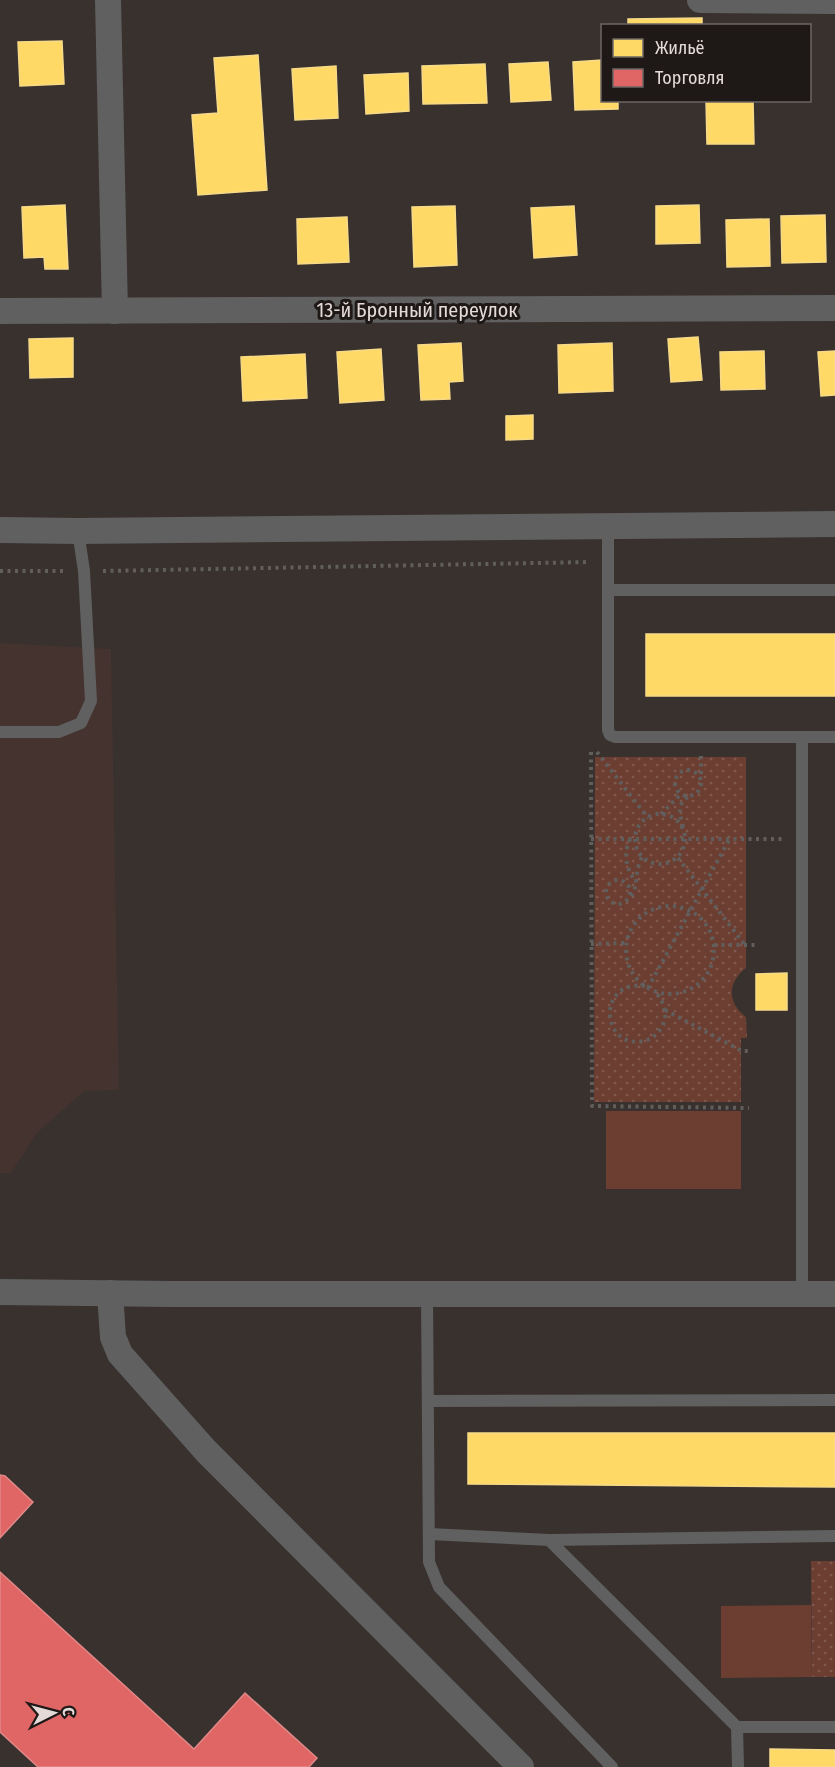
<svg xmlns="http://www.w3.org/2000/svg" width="835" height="1767" font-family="'Fira Sans Condensed',sans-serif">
  <defs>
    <pattern id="park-dots" width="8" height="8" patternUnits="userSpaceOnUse" patternTransform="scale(1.5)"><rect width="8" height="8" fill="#6b3e31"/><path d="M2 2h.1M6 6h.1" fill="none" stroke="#80594e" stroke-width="1.8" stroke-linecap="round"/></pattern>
  </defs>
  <rect width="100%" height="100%" fill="#38312e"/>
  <polygon fill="#44332e" points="0,643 111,649 119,1090 84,1091 36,1134 11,1173 0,1173"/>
  <g fill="#6b3e31">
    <rect x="606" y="1111" width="135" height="78"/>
    <polygon points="811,1605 812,1677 721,1678 721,1606"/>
  </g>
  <g fill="url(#park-dots)">
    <path d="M595 757H746V968C727 983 727 1002 746 1017L747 1038H741V1102H594Z"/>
    <polygon points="811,1561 835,1561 835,1677 812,1677"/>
  </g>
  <g fill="#ffd966" stroke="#f7da88" stroke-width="1.5">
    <polygon points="702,18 702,26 628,26 628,19"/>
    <polygon points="62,41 64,84 20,86 18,42"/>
    <polygon points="258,55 267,190 198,195 192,115 218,113 214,58"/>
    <polygon points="602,60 602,100 618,100 618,109 575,110 573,62"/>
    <polygon points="548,62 551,100 511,102 509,64"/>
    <polygon points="485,64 487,103 423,104 422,66"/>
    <polygon points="336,66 338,118 295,120 292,69"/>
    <polygon points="408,73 409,111 366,114 364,75"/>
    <polygon points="706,100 753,100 754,144 707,144"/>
    <polygon points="65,205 68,269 45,269 44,257 24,258 22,207"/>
    <polygon points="699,205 700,243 656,244 656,206"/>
    <polygon points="455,206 457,265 414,267 412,207"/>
    <polygon points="574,206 577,255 534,258 531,208"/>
    <polygon points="825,215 826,262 782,263 781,216"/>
    <polygon points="347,217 349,262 298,264 297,219"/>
    <polygon points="769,219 770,266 727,267 726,220"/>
    <polygon points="698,337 702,380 671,382 668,339"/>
    <polygon points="73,338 73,377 30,378 29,339"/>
    <polygon points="461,343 463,381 449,382 450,399 421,400 418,345"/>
    <polygon points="612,343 613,391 559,393 558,345"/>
    <polygon points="381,349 384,400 340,403 337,352"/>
    <polygon points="764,351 765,389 721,390 720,352"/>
    <polygon points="835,351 835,395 821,396 818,352"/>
    <polygon points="305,354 307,398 243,401 241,357"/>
    <polygon points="533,415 533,439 506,440 506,416"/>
    <rect x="646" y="634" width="189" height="62"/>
    <polygon points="787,973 787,1010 756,1010 756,974"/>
    <polygon points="468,1433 835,1433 835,1487 468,1484"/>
    <polygon points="770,1749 835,1750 835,1767 770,1767"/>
  </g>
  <g fill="#e06666" stroke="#e18988" stroke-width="1.5">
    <polygon points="0,1475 5,1476 33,1502 0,1538"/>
    <polygon points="0,1572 194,1749 245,1693 317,1758 309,1767 38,1767 0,1732"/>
  </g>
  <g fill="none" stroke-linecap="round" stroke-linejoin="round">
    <g stroke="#605f5e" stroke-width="4" stroke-dasharray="3 4.5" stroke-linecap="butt">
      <polyline points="0,571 65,571"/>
      <polyline points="103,571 590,562"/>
      <polyline points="591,752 592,1106 749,1108"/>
      <polyline points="597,752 648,818"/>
      <polyline points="701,756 701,778"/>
      <circle cx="688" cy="783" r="13"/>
      <circle cx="660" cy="839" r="25"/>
      <polyline points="661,814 681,794"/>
      <path d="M683 827C680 814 676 805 688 797"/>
      <polyline points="591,839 784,839"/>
      <path d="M630 839C623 855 626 869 636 882"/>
      <polyline points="678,858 745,945"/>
      <circle cx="618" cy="892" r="12"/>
      <path d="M631 896C639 886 634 871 642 857"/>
      <circle cx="670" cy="950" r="44"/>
      <polyline points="591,944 626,943"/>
      <polyline points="714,945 755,945"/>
      <path d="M645 986C596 979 601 1050 644 1041 652 1039 658 1034 662 1027 669 1014 664 1003 656 993"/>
      <polyline points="648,988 729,840"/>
      <polyline points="665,1010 742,1051 749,1051"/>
    </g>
    <g stroke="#606061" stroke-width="12">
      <polyline points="608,526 608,730 610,735 615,737 835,737"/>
      <polyline points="608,590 835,590"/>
      <polyline points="0,732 59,732 81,723 91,701 84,571 78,531"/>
      <polyline points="427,1294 429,1562 439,1587 612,1767"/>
      <polyline points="802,1294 802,737"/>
      <polyline points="428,1401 835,1400"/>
      <polyline points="429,1534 549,1540 835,1536"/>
      <polyline points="549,1540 737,1727 738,1767"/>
      <polyline points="737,1727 835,1727"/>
    </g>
    <g stroke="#606061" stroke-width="26">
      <polyline points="108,0 115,311"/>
      <polyline points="700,0 835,1"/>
      <polyline points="0,311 835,308"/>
      <polyline points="0,530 78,531 835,524"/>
      <polyline points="0,1292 172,1294 835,1294"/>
      <polyline points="110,1293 113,1337 120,1354 206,1451 521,1767"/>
    </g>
  </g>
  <g text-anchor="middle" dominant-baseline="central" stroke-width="6" stroke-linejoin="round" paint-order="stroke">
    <g font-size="20" fill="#e4dbd9" stroke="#1e1817">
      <text x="417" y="310">13-й Бронный переулок</text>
    </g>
  </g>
  <rect x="601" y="24" width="210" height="78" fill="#1e1817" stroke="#6d6665" stroke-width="1.5"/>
  <rect x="613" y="39" width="30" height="18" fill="#ffd966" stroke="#6d6665" stroke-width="1.5"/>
  <text x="655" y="54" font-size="18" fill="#e4dbd9">Жильё</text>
  <rect x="613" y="69" width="30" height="18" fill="#e06666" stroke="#6d6665" stroke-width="1.5"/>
  <text x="655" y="84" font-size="18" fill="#e4dbd9">Торговля</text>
  <g transform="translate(54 1713) rotate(84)" stroke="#1e1817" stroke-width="4.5" paint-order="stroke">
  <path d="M0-4.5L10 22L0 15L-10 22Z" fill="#e4dbd9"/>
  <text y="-9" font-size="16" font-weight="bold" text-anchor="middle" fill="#e4dbd9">С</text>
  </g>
</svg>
